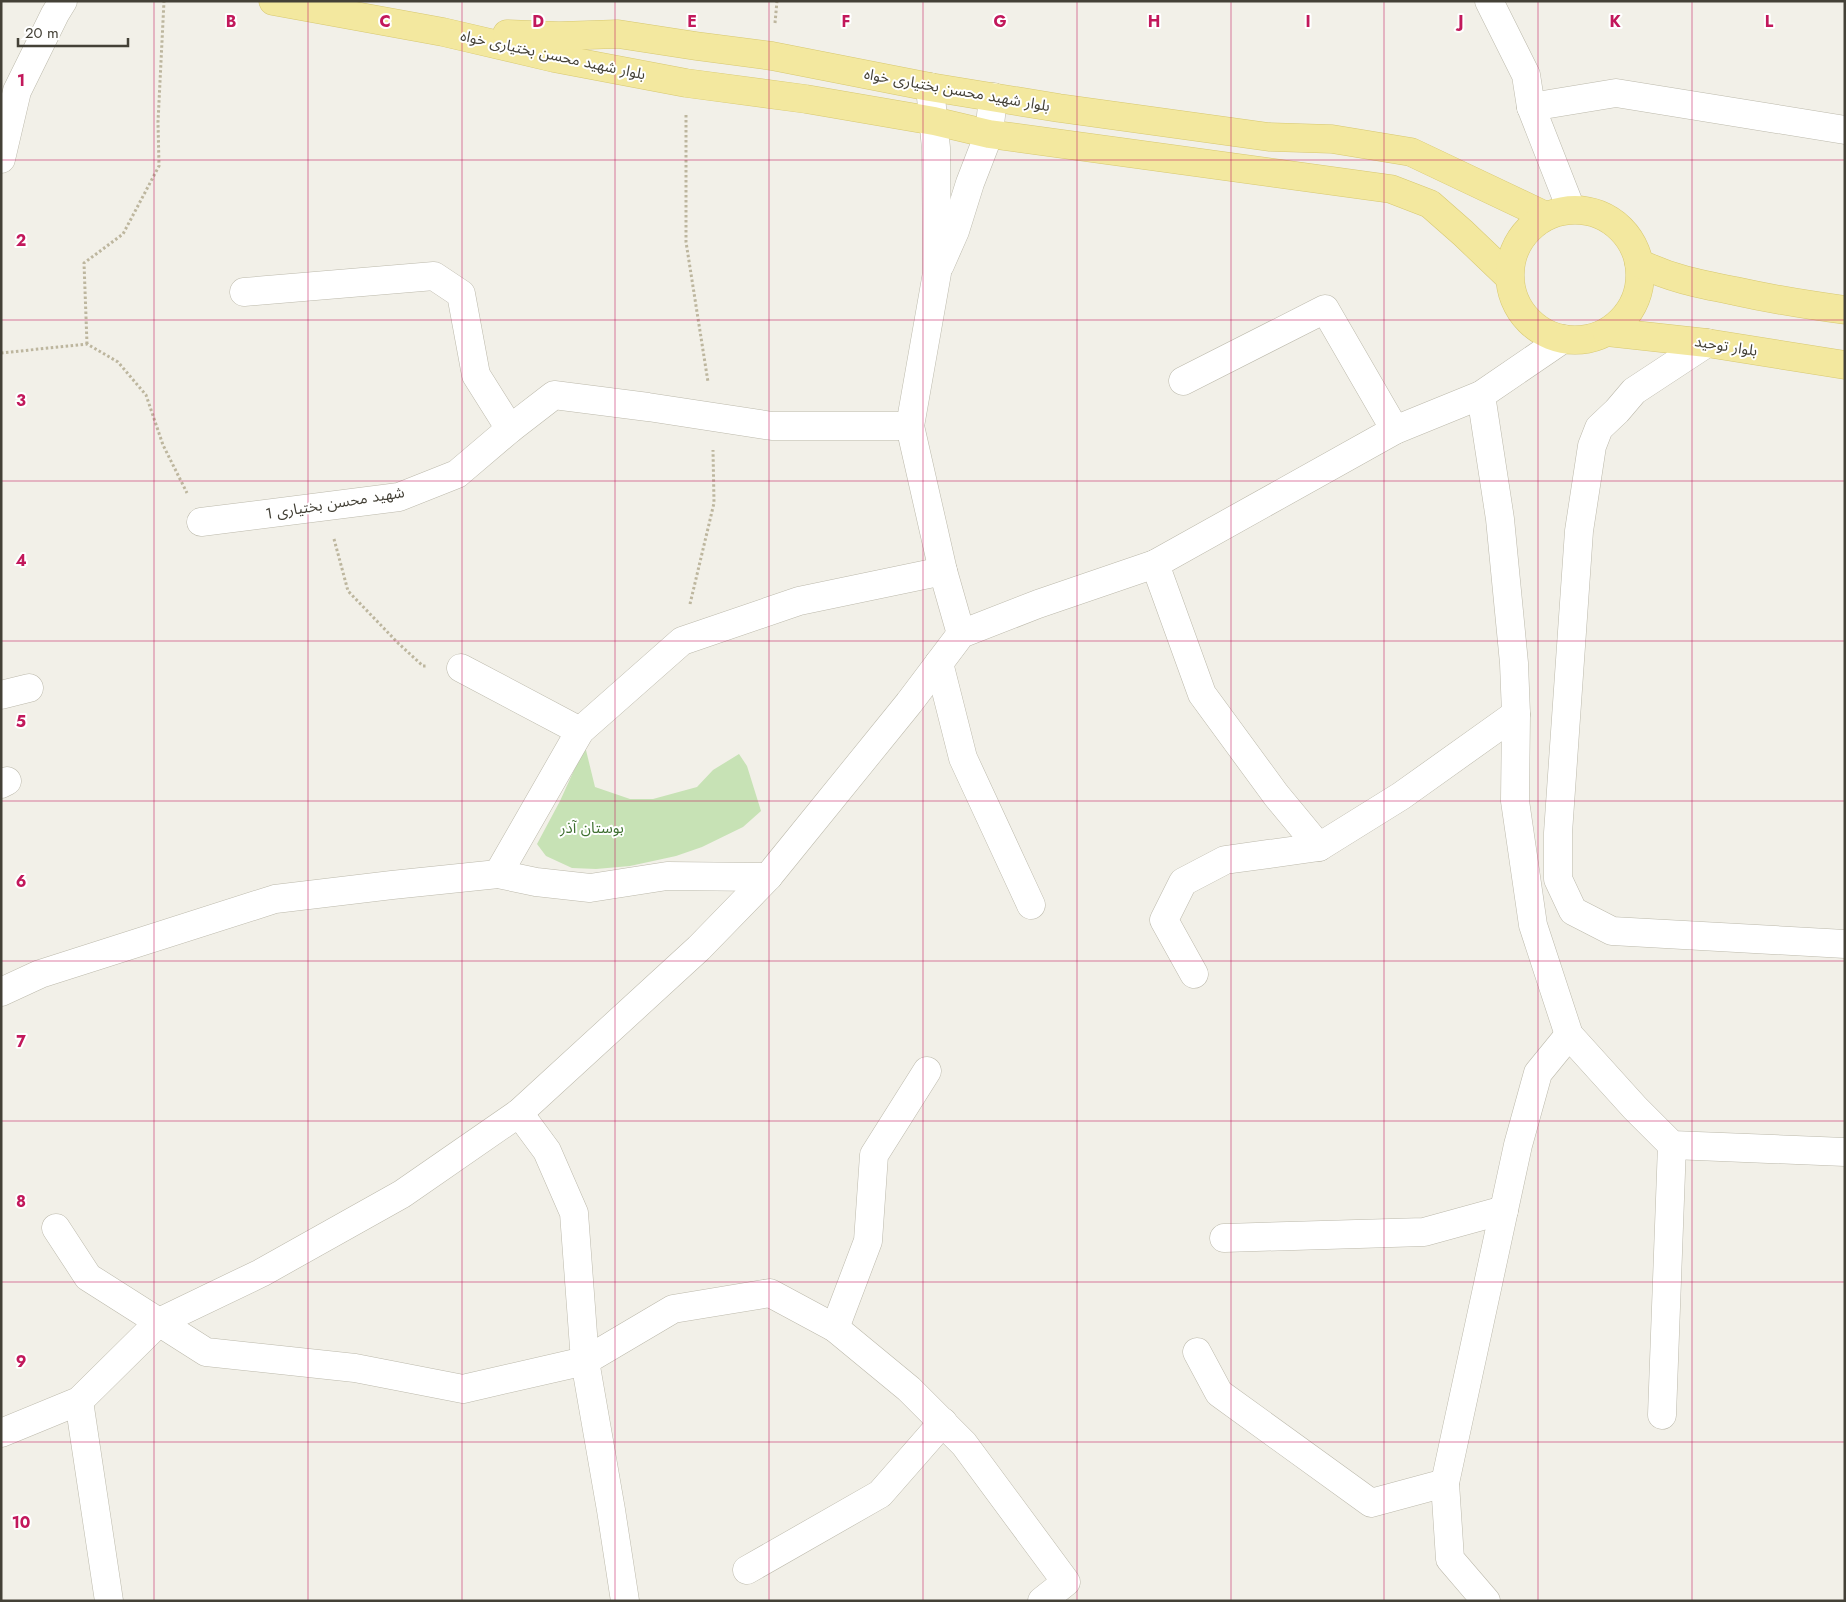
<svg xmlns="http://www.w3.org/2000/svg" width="1846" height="1602" font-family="Jost,'Noto Sans Arabic',sans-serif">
  <rect width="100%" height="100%" fill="#f2f0e8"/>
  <polygon fill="#c7e2b5" points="585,746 595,787 630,799 653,799 697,787 713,770 739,754 747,766 761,811 743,827 702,847 676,856 630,866 596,869 572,868 546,856 537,844 560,801"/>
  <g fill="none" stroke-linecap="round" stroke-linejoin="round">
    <defs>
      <g id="minor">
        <polyline points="1489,1 1526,75 1531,107 1571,209"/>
        <polyline points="930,87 936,148 937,273 910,426 943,571 961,634"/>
        <polyline points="1531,107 1616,93 1845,130"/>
        <polyline points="1,159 17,91 55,14 63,1"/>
        <polyline points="940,265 955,231 970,183 989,134 993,97"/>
        <polyline points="244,292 434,276 461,294 476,375 510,429"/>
        <polyline points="1707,343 1634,391 1617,411 1599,428 1592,446 1579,531 1558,833 1558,879 1573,911 1612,931 1845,944"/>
        <polyline points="1183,381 1325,309 1395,430"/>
        <polyline points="1481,395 1500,519 1514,663 1516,714 1515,801 1533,925 1569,1035 1635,1108 1672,1145 1845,1152"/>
        <polyline points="201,522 399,497 457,474 510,429 554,395 648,407 772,426 910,426"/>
        <polyline points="1155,564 1202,694 1276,795 1319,847"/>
        <polyline points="939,663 963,758 1031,905"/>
        <polyline points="461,668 580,731"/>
        <polyline points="1,695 29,688"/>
        <polyline points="1,784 7,781"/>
        <polyline points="498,874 580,731 682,641 799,601 943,571"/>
        <polyline points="1194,974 1164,920 1183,882 1225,860 1319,847 1401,796 1516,714"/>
        <polyline points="1,992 40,974 275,899 392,885 498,874 536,882 590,888 667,876 768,877"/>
        <polyline points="519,1113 547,1151 574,1213 585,1361 611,1510 625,1601"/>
        <polyline points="56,1228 88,1277 206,1352 355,1368 463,1389 585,1361 673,1309 770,1293 835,1328 909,1389 964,1444 1066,1582 1042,1601"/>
        <polyline points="1224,1238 1424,1232 1504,1210"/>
        <polyline points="835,1328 868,1241 874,1155 927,1071"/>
        <polyline points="1197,1352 1219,1393 1371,1503 1445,1483"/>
        <polyline points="79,1401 109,1601"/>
        <polyline points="1662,1415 1672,1145"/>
        <polyline points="1,1433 79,1401 159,1322 261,1273 402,1194 519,1113 699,948 768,877 909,703 961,634 1038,604 1155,564 1395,430 1481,395 1563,339"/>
        <polyline points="747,1570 880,1494 943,1422"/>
        <polyline points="1486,1601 1450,1559 1445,1483 1518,1145 1538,1073 1569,1035"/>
      </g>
      <g id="major">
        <polyline points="273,1 443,32 554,58 686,83 806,99 934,121 989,134 1391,189 1430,204 1463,233 1509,277"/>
        <polyline points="507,34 559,36 618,34 696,46 772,56 930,87 1059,108 1269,137 1332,139 1411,152 1546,216"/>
        <circle cx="1575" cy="275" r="65"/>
        <path d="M1639 263C1672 279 1699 284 1735 291 1771 299 1808 305 1845 310"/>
        <polyline points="1607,332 1707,343 1845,365"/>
      </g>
    </defs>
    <use href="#minor" stroke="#bcb9ab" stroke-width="29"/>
    <use href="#major" stroke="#d7c871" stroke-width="29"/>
    <g stroke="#bdb69e" stroke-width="3" stroke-dasharray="2.5 2.5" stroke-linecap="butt">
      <polyline points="775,23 777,1"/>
      <polyline points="686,115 686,242 708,382"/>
      <polyline points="87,344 84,263 123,234 159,166 158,122 164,1"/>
      <polyline points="1,353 87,344 118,362 146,395 163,445 187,493"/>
      <polyline points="334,539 348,591 398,643 423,666 428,666"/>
      <polyline points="690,604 714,503 713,450"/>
    </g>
    <use href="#minor" stroke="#fff" stroke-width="28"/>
    <use href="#major" stroke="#f3e89f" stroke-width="28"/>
  </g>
  <path fill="none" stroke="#c2185b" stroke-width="1" stroke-opacity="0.55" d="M154 1V1601M308 1V1601M462 1V1601M615 1V1601M769 1V1601M923 1V1601M1077 1V1601M1231 1V1601M1384 1V1601M1538 1V1601M1692 1V1601M1 160H1845M1 320H1845M1 481H1845M1 641H1845M1 801H1845M1 961H1845M1 1121H1845M1 1282H1845M1 1442H1845"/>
  <g text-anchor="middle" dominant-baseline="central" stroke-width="4" stroke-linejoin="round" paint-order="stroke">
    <g font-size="15" fill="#444137" stroke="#fff">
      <text transform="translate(553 55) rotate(12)">بلوار شهید محسن بختیاری خواه</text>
      <text transform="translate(957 90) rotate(10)">بلوار شهید محسن بختیاری خواه</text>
      <text transform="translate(1726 346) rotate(9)">بلوار توحید</text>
      <text transform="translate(335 503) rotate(-9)">شهید محسن بختیاری 1</text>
    </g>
    <g font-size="15" fill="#3f7031" stroke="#fff">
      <text x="592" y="828">بوستان آذر</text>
    </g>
  </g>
  <g font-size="16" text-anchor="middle" font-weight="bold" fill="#c2185b" stroke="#fff" stroke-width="4" stroke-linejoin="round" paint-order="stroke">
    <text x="231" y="27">B</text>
    <text x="385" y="27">C</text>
    <text x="538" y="27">D</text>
    <text x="692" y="27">E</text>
    <text x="846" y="27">F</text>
    <text x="1000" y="27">G</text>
    <text x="1154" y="27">H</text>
    <text x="1308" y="27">I</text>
    <text x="1461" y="27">J</text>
    <text x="1615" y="27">K</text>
    <text x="1769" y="27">L</text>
    <text x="21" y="86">1</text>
    <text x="21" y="246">2</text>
    <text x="21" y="406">3</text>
    <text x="21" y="566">4</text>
    <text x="21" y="727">5</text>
    <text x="21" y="887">6</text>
    <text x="21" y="1047">7</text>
    <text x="21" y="1207">8</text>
    <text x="21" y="1367">9</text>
    <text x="21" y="1528">10</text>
  </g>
  <rect width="1846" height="1602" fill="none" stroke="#444137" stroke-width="5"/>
  <path d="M18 38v8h110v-8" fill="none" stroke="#444137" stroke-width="2.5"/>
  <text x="25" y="38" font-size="15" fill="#444137" stroke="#ffffff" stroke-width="4" paint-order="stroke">20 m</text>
</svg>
